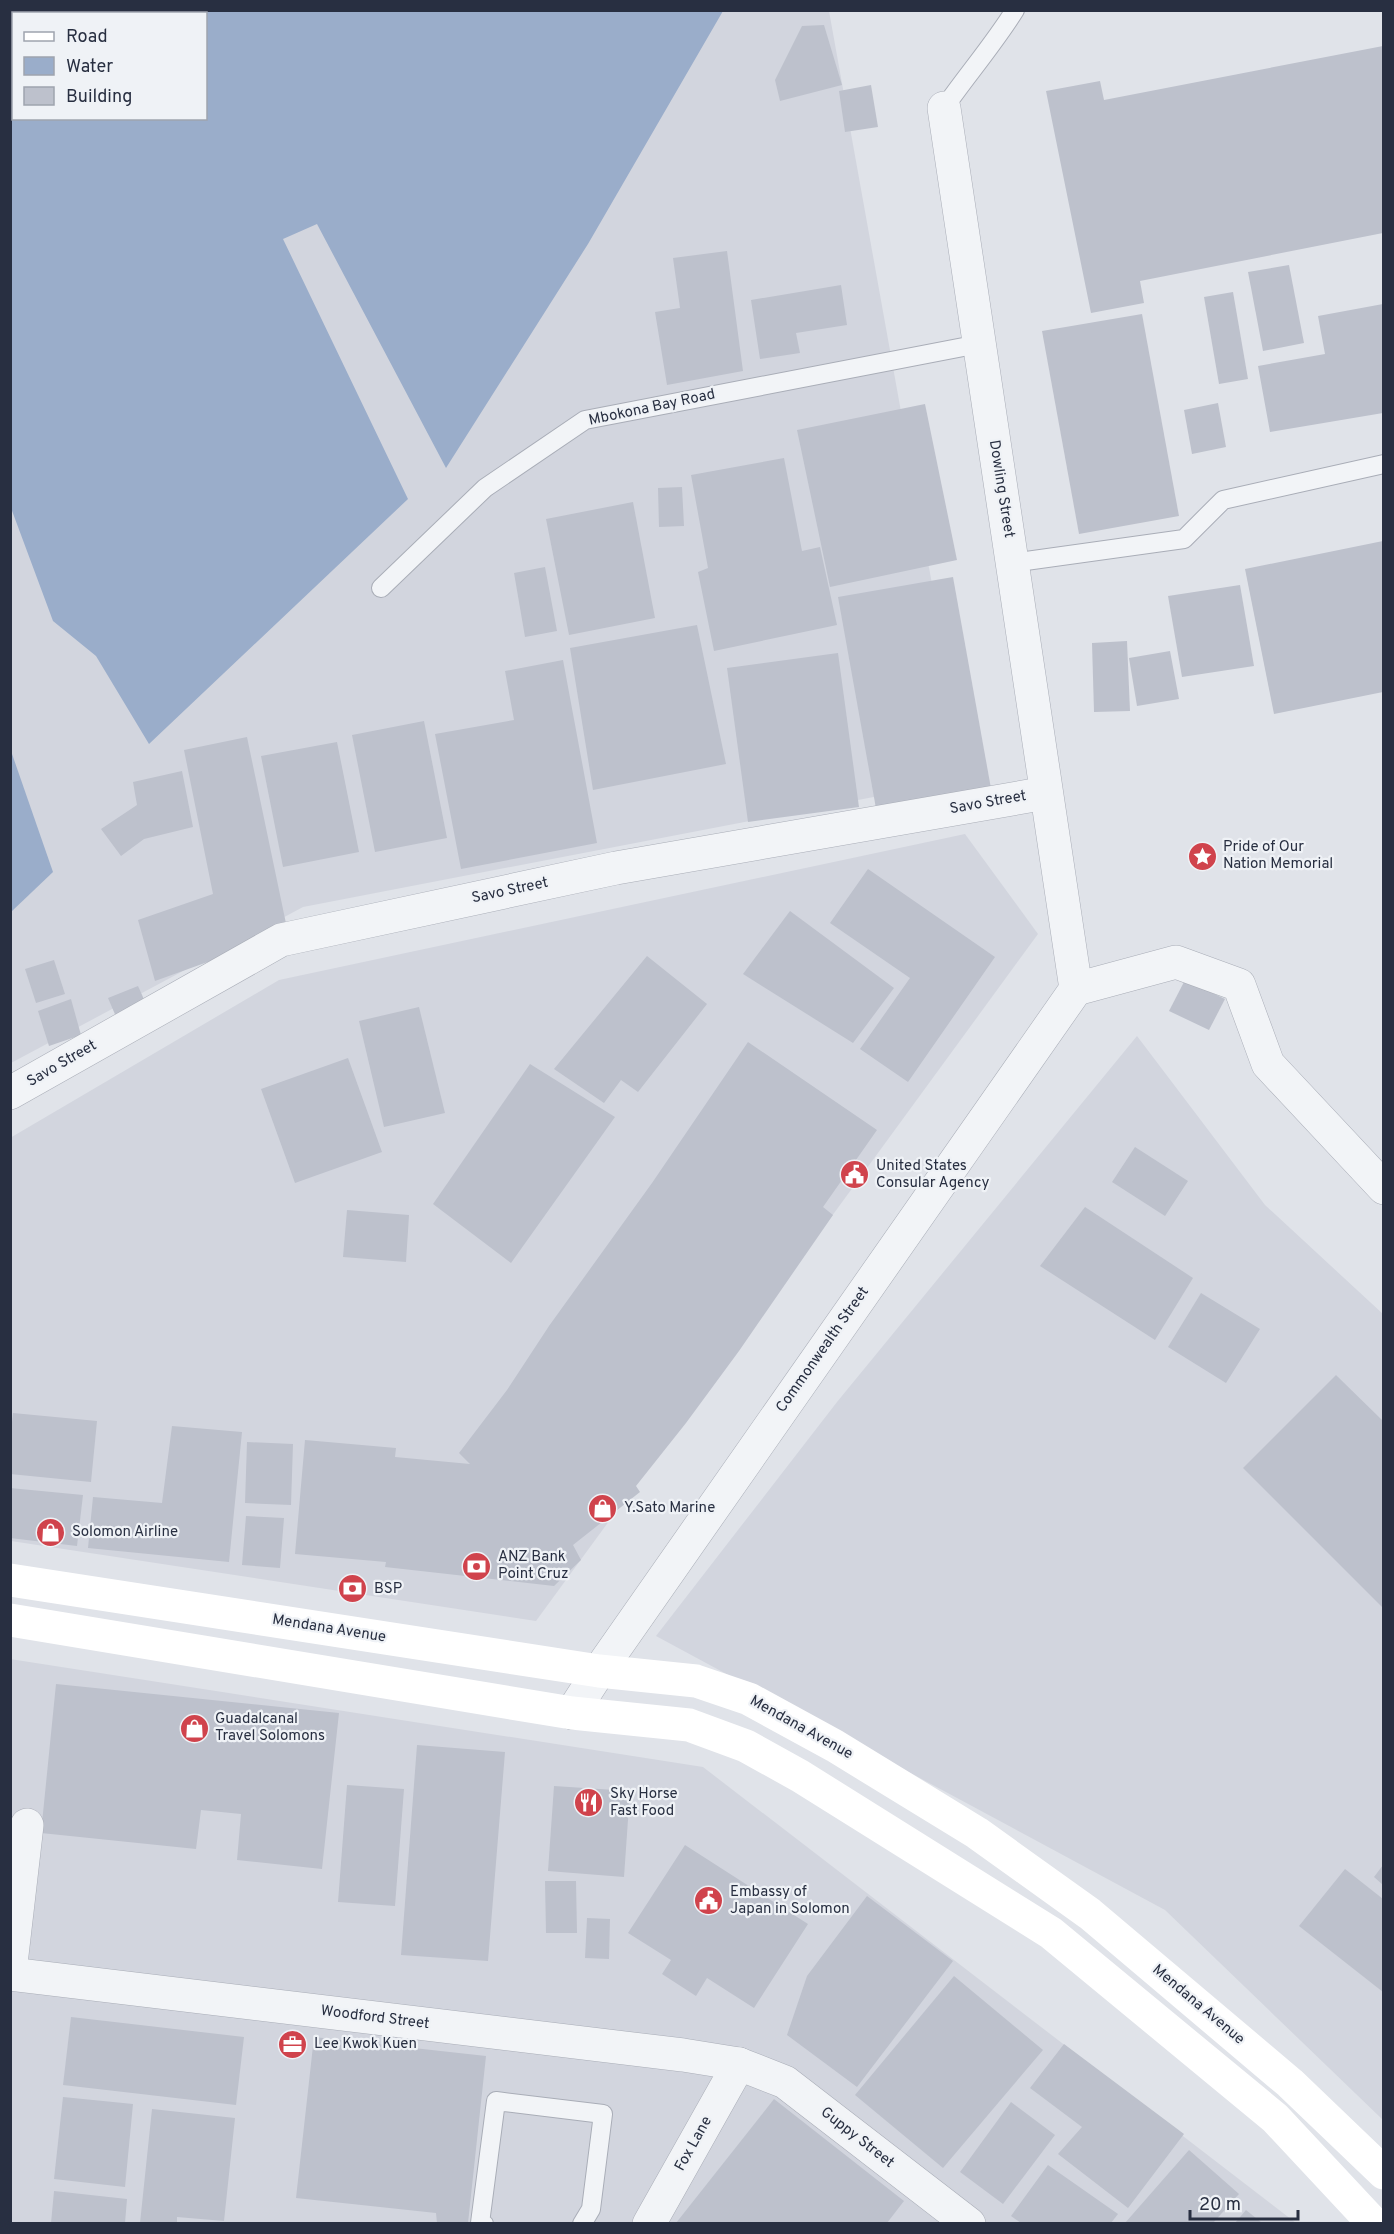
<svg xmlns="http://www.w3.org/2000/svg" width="1394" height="2234" font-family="Overpass,sans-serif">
  <rect width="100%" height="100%" fill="#e0e3e9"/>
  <g fill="#d2d5de" fill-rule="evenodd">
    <path d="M11 11H829L967 779 303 907 11 1063ZM14 14H206V118H14Z"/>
    <polygon points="965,834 1038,934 536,1621 11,1541 10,1138 279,980"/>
    <polygon points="1137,1036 1265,1205 1383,1314 1383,2120 1165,1910 656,1636 837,1402"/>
    <polygon points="10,1659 703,1767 1296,2223 11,2223"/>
  </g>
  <g fill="#9aadca" fill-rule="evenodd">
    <path d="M11 10 723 11 588 244 446 468 317 224 283 239 408 499 149 744 96 656 53 621 11 508ZM14 14H206V118H14Z"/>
    <polygon points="11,751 53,872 11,912 10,912"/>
  </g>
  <g fill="#bdc1cc">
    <polygon points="824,25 842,85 780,101 775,80 802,26"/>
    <polygon points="1383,46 1383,233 1140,281 1144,303 1091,313 1046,91 1100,81 1104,100"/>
    <polygon points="871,85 878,127 845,132 839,91"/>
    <polygon points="727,251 743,371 667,385 655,312 680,308 673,258"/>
    <polygon points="1289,265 1304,343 1263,351 1248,272"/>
    <polygon points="841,285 847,325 796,333 800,353 760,359 751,300"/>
    <polygon points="1233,292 1248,379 1219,384 1204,297"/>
    <polygon points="1383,304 1383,413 1270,432 1258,366 1325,354 1318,316"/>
    <polygon points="1142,314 1179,516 1079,534 1042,331"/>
    <polygon points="1218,403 1226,447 1192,454 1184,410"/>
    <polygon points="925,404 957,560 830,587 797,430"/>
    <polygon points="784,458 802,551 820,547 837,625 714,651 698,572 708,568 691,475"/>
    <polygon points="682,487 684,526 659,527 658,488"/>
    <polygon points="633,502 655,618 569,635 546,519"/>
    <polygon points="1383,541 1383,692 1274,714 1245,569"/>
    <polygon points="545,567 557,631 525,637 514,573"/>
    <polygon points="953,577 992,794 877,814 838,597"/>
    <polygon points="1240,585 1254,666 1182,677 1168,596"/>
    <polygon points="697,625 726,764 593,790 570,648"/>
    <polygon points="1127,641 1130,711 1094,712 1092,643"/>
    <polygon points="1170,651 1179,699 1137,706 1129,658"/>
    <polygon points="838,653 859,807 748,822 727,668"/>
    <polygon points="563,660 597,843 461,869 435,734 514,720 505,671"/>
    <polygon points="424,721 447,838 375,852 352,735"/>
    <polygon points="247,737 288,933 155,981 138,920 213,894 184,750"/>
    <polygon points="337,742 359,852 283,867 261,756"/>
    <polygon points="182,771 193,827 144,839 121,856 101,829 137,805 133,782"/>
    <polygon points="868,869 995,957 908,1082 860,1049 910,978 830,923"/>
    <polygon points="790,911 894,988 853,1043 743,974"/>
    <polygon points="647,956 707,1004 638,1092 621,1080 604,1103 554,1069"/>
    <polygon points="54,960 65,994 36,1003 25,969"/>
    <polygon points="1185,980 1225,999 1209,1030 1169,1011"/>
    <polygon points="138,986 147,1006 117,1019 108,998"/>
    <polygon points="71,999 81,1035 49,1046 38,1011"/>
    <polygon points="419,1007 445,1113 384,1127 359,1021"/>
    <polygon points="748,1042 877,1130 823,1207 833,1215 739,1351 686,1423 636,1486 640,1492 573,1545 581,1560 554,1586 385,1567 386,1562 295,1554 305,1440 396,1448 395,1457 470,1464 459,1453 507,1390 549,1326 652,1183"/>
    <polygon points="348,1058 382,1152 295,1183 261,1089"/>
    <polygon points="530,1064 615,1117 511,1263 433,1204"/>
    <polygon points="1135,1147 1188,1181 1165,1216 1112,1182"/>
    <polygon points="1085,1207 1193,1278 1155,1340 1040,1266"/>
    <polygon points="347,1210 409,1215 406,1262 343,1257"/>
    <polygon points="1201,1293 1260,1329 1226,1383 1168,1347"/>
    <polygon points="1336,1375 1383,1421 1383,1608 1243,1468"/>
    <polygon points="13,1413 97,1421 91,1482 10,1474 10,1440"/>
    <polygon points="172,1426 242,1432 229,1562 88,1548 93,1497 162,1503"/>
    <polygon points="247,1442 293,1444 291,1505 245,1503"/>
    <polygon points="10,1488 83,1495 77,1546 10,1538"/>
    <polygon points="246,1516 284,1518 280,1568 242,1565"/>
    <polygon points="56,1684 339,1713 322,1869 237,1860 241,1814 201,1810 196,1849 41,1833"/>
    <polygon points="417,1745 505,1752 488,1961 401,1955"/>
    <polygon points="347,1785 404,1789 395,1906 338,1902"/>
    <polygon points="554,1786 630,1791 624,1877 548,1871"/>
    <polygon points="685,1845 808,1924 754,2008 707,1978 696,1996 662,1974 671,1960 628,1933"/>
    <polygon points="1383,1865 1383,1885 1374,1877"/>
    <polygon points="1345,1869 1383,1899 1383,1992 1299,1926"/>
    <polygon points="545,1881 576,1881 577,1933 546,1933"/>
    <polygon points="867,1896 953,1961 857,2087 787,2035 807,1976"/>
    <polygon points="587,1918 610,1919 609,1959 585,1958"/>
    <polygon points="954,1976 1043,2050 943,2168 855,2095"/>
    <polygon points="71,2017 244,2037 236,2105 63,2085"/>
    <polygon points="314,2037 486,2056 468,2223 437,2223 436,2213 296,2198"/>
    <polygon points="1064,2044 1184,2134 1128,2208 1058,2154 1082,2127 1030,2088"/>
    <polygon points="63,2097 133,2104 125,2187 54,2179"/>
    <polygon points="774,2099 904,2201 887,2223 676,2223"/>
    <polygon points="1011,2102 1055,2135 1003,2204 960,2172"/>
    <polygon points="152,2109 235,2118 224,2221 177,2217 177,2223 140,2223"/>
    <polygon points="1189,2150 1239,2194 1213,2223 1125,2223"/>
    <polygon points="1048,2165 1118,2214 1111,2223 1021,2223 1011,2216"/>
    <polygon points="54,2191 127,2199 125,2223 51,2223"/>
    <polygon points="1246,2210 1262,2223 1235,2223"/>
  </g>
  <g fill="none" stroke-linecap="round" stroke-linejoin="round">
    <defs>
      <g id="service">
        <path d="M944 108C967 75 993 45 1015 10"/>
        <polyline points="1012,563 1184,539 1223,500 1384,464"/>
        <polyline points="381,588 485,488 585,420 979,344"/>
        <polyline points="484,2224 480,2223 496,2101 603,2114 591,2209 582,2224"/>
      </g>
      <g id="minor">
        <polyline points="1076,989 1176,962 1239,985 1268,1064 1384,1188"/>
        <polyline points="10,1093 281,940 616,868 1046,793"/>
        <polyline points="10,1972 27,1825"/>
        <polyline points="10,1974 683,2055 739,2064 785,2082 969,2224"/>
        <polyline points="649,2224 739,2064"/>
      </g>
      <polyline id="tertiary" points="572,1713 599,1671 1076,989 944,108"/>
    </defs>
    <use href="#service" stroke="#a9adb7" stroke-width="20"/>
    <use href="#minor" stroke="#a9adb7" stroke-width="34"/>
    <use href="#tertiary" stroke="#a9adb7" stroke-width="34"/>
    <use href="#service" stroke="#f2f4f7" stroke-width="18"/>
    <use href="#minor" stroke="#f2f4f7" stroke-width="33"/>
    <use href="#tertiary" stroke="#f2f4f7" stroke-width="33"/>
    <g stroke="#fff" stroke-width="33">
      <polyline points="10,1580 599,1671 696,1681 749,1699 835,1746 977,1833 1090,1914 1290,2083 1384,2173"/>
      <polyline points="10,1620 572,1713 689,1725 746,1746 800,1776 1051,1933 1275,2118 1374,2224"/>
    </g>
  </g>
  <defs>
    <symbol id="sight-disc" viewBox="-11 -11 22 22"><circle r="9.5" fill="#d0434c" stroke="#eff2f6"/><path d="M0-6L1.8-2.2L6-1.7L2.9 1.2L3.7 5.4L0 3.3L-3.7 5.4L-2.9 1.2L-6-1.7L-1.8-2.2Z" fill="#fff"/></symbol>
    <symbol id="civic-disc" viewBox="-11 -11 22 22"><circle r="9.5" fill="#d0434c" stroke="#eff2f6"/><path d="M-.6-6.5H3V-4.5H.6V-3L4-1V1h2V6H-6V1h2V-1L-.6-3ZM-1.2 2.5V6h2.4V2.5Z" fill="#fff"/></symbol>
    <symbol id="shop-disc" viewBox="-11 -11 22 22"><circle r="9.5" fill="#d0434c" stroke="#eff2f6"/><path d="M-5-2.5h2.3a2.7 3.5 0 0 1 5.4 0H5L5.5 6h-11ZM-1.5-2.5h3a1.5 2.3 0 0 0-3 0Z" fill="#fff"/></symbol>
    <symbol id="bank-disc" viewBox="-11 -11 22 22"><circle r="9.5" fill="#d0434c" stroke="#eff2f6"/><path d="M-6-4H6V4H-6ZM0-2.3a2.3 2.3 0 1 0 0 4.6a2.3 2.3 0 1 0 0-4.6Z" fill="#fff"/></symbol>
    <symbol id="restaurant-disc" viewBox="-11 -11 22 22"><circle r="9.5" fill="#d0434c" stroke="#eff2f6"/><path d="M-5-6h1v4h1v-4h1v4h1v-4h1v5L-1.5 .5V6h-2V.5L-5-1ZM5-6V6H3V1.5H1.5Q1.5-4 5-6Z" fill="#fff"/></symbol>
    <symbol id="office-disc" viewBox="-11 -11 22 22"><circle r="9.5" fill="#d0434c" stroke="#eff2f6"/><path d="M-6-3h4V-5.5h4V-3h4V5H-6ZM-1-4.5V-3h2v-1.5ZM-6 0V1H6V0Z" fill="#fff"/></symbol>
  </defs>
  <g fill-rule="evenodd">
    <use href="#sight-disc" x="1186" y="840" width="33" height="33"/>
    <use href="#civic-disc" x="838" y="1158" width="33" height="33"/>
    <use href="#shop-disc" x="586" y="1492" width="33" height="33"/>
    <use href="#shop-disc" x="34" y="1516" width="33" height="33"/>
    <use href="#bank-disc" x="460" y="1550" width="33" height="33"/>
    <use href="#bank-disc" x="336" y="1572" width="33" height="33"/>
    <use href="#shop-disc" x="178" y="1712" width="33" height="33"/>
    <use href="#restaurant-disc" x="572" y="1786" width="33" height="33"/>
    <use href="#civic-disc" x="692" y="1884" width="33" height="33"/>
    <use href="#office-disc" x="276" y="2028" width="33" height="33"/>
  </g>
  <g text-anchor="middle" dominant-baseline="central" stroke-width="4.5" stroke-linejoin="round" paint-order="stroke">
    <g font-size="15" fill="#282f41" stroke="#eff2f6">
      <text transform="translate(652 408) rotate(-12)">Mbokona Bay Road</text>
      <text transform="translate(1001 489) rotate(81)">Dowling Street</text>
      <text transform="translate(988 803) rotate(-10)">Savo Street</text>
      <text transform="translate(510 891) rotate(-12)">Savo Street</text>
      <text transform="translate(62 1064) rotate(-30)">Savo Street</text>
      <text transform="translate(823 1350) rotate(-55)">Commonwealth Street</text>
      <text transform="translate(329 1629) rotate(9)">Mendana Avenue</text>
      <text transform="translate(801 1728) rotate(29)">Mendana Avenue</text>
      <text transform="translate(1198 2005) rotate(40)">Mendana Avenue</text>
      <text transform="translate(375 2018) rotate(7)">Woodford Street</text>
      <text transform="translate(857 2138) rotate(38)">Guppy Street</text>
      <text transform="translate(694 2144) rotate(-61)">Fox Lane</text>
    </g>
    <g font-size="15" fill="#282f41" stroke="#eff2f6" text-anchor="start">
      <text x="1223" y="847">Pride of Our<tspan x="1223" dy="17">Nation Memorial</tspan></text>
      <text x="876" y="1166">United States<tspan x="876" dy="17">Consular Agency</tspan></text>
      <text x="624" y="1508">Y.Sato Marine</text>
      <text x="72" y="1532">Solomon Airline</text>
      <text x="498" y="1557">ANZ Bank<tspan x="498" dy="17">Point Cruz</tspan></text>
      <text x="374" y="1589">BSP</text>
      <text x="215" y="1719">Guadalcanal<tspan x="215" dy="17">Travel Solomons</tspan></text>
      <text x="610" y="1794">Sky Horse<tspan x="610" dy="17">Fast Food</tspan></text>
      <text x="730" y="1892">Embassy of<tspan x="730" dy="17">Japan in Solomon</tspan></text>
      <text x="314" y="2044">Lee Kwok Kuen</text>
    </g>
  </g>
  <rect width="1394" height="2234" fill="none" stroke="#282f41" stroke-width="24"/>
  <rect x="12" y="12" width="195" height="108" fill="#eff2f6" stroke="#9fa4ae" stroke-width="1.5"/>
  <rect x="24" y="32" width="30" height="9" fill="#ffffff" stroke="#9fa4ae" stroke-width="1.5"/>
  <text x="66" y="42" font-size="18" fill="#282f41">Road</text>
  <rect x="24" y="57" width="30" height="18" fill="#9aadca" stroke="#9fa4ae" stroke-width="1.5"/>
  <text x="66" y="72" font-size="18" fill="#282f41">Water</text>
  <rect x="24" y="87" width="30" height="18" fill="#bdc1cc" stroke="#9fa4ae" stroke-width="1.5"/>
  <text x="66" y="102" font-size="18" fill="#282f41">Building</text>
  <path d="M1190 2210v9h108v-9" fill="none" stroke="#282f41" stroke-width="3"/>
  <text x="1199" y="2210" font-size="18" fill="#282f41" stroke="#eff2f6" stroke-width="4.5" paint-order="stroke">20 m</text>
</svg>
